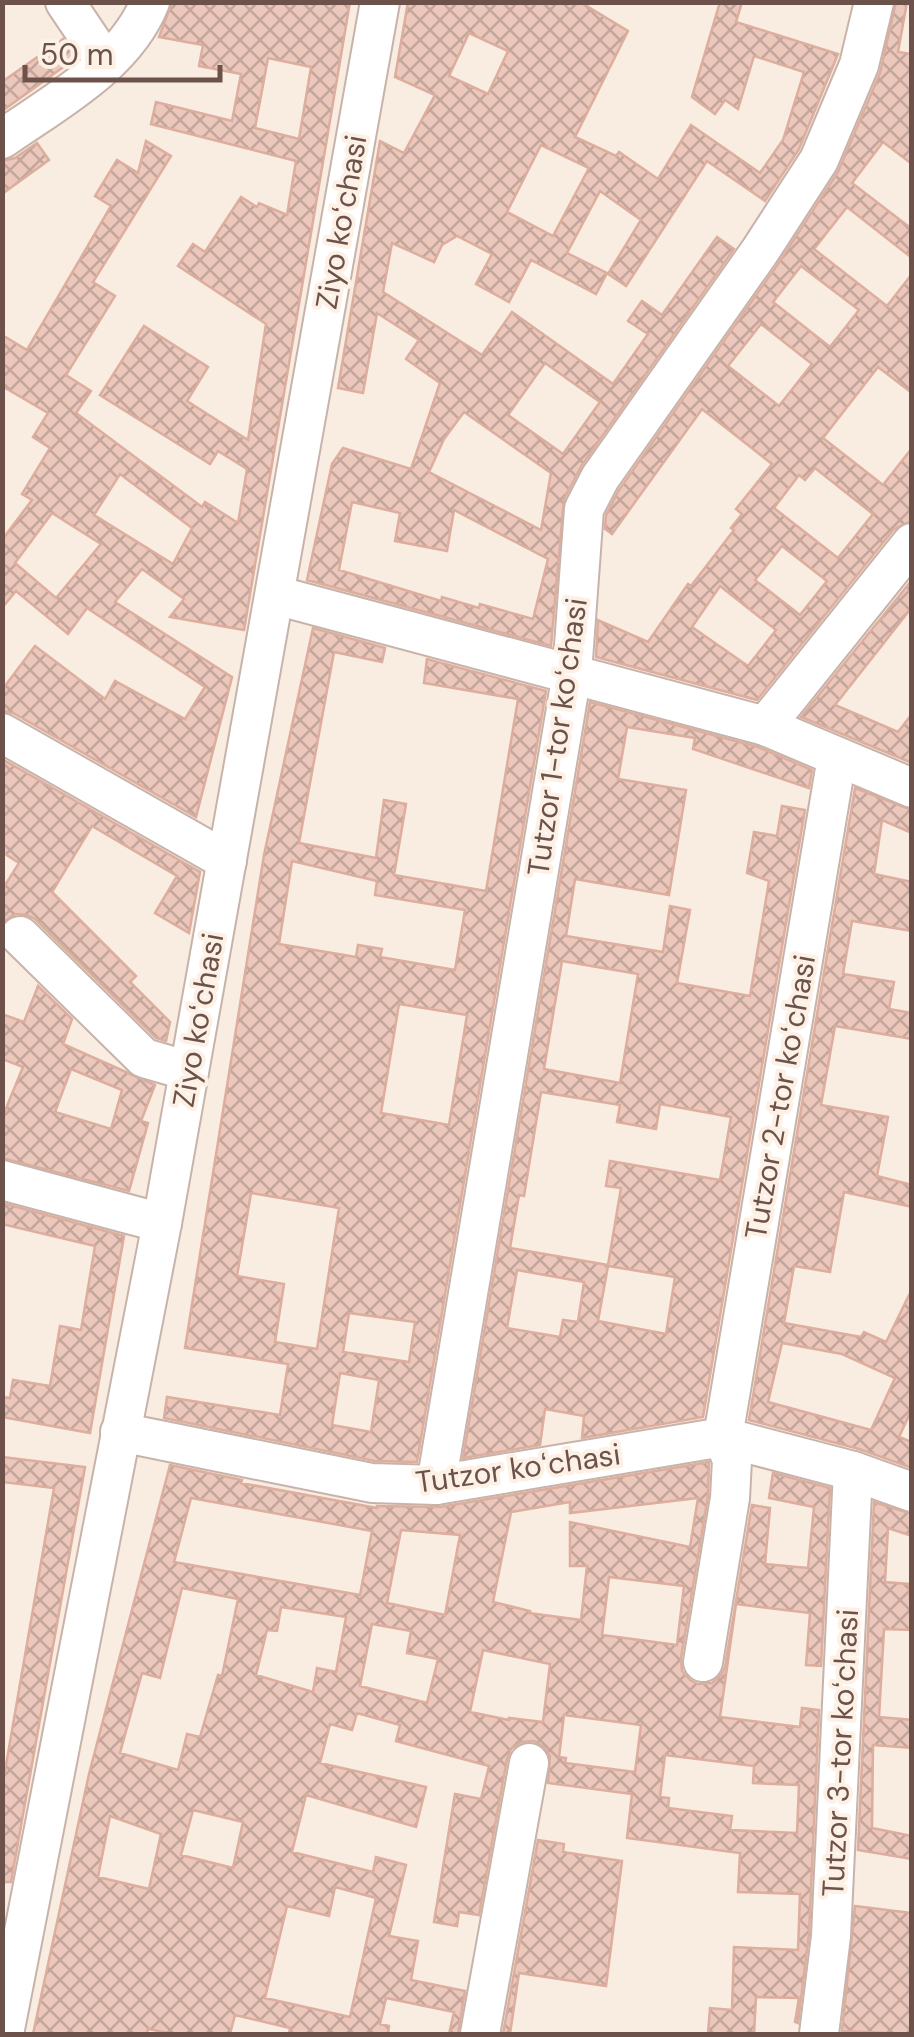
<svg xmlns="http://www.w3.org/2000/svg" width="914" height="2037" font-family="'DM Sans',sans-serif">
  <defs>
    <pattern id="building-cross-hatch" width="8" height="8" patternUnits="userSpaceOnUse" patternTransform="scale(2.5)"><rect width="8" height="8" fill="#ecc8bc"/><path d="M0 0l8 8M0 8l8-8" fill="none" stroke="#c3a59b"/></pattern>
  </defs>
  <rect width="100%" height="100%" fill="#f9ece1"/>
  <g fill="url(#building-cross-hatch)" stroke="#ddad9e" stroke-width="2.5" fill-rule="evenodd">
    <path d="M172 2H350L244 630 170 617 184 599 142 569 115 602 232 677 196 817 13 713 2 711V690L35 646 105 699 115 681 185 719 205 687 87 608 68 634 16 591 2 608V540L32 500 22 494 50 448 33 437 48 413 2 386V335L27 350 111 206 95 196 117 160 138 173 146 141 171 156 93 282 115 296 66 375 91 391 76 413 202 507 205 502 238 523 247 469 218 451 210 464 100 395 144 326 208 367 187 401 248 440 266 324 178 266 193 244 205 252 241 197 257 207 259 203 287 215 296 161 151 124 156 102 232 121 241 74 199 66 203 45 159 37ZM268 58 311 67 299 139 255 128ZM120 474 192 528 173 564 94 515ZM52 513 101 544 56 598 15 563Z"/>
    <path d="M408 2H580L628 31 575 137 616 156 619 152 658 179 691 125 760 173 783 140 804 72 754 56 738 109 725 100 715 114 692 97 720 2H742L736 22 838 54 799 149 765 201 707 161 626 286 608 274 641 220 600 191 567 253 607 273 596 294 531 260 509 302 476 284 492 254 457 236 442 245 434 262 392 243 383 292 482 355 512 312 613 384 648 334 628 321 642 301 662 315 717 237 734 249 582 465 564 499 551 646 307 580 332 464 343 448 411 469 440 383 406 359 419 340 377 313 363 393 338 388 380 141 404 153 435 95 395 77ZM469 33 508 51 488 94 449 76ZM541 145 589 168 553 236 507 212ZM545 363 600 402 563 454 508 415ZM464 412 551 473 541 530 429 472 444 439ZM352 502 400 513 395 541 447 551 454 510 548 559 533 619 480 604 479 608 442 597 441 601 339 570Z"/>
    <path d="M896 2H907L898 52 912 54V164L883 142 852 183 912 229V258L847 207 814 249 887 306 912 274V393L878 367 823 438 883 485 912 448V521L894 529 757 700 596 657 598 620 648 642 688 584 691 586 734 530 731 528 742 514 736 509 772 464 702 409 612 534 605 529 606 515 619 490 778 264 838 172 880 73ZM801 266 859 310 830 347 773 302ZM761 324 812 364 779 406 728 366ZM815 468 873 514 838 558 774 508 799 475 805 480ZM782 546 827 581 800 615 755 580ZM720 586 776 630 748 666 692 627Z"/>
    <polygon points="63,39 76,58 2,111 2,82"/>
    <polygon points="37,143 49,160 2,194 2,161 15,158"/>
    <polygon points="912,580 912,607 835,705 898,732 912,714 912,763 801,717"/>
    <path d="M313 628 385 648 382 662 334 652 299 843 376 858 384 800 406 804 394 875 486 891 518 699 424 683 427 659 546 691 417 1462 375 1461 164 1418 167 1397 280 1415 288 1364 185 1348 264 855ZM292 861 377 881 375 895 465 910 455 970 380 957 382 949 358 945 356 957 279 944ZM399 1004 467 1015 449 1125 381 1113ZM251 1193 339 1208 317 1349 275 1342 284 1284 237 1276ZM349 1313 415 1322 409 1362 343 1352ZM340 1373 379 1380 371 1432 332 1425Z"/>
    <path d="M590 702 758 747 812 770 809 788 693 749 695 738 627 727 618 779 686 790 669 895 575 879 566 936 663 952 670 906 690 910 677 983 750 996 769 881 747 873 754 832 777 836 782 806 805 810 703 1417 582 1438 584 1416 545 1409 540 1445 463 1458ZM562 961 638 974 620 1083 544 1069ZM541 1092 620 1105 617 1122 656 1129 660 1104 731 1117 720 1180 610 1161 606 1186 621 1188 608 1265 510 1248 519 1195 524 1196ZM608 1266 675 1277 666 1334 598 1321ZM517 1270 584 1282 578 1322 563 1320 560 1337 507 1328Z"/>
    <polygon points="2,759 200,872 189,933 155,913 177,876 92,826 52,892 136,976 130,982 170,1022 166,1041 156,1038 35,919 27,915 15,914 2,923 2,890 19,863 2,852"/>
    <path d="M855 788 912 810V833L882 820 874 874 912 882V931L852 921 843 974 894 982 889 1009 912 1013V1039L835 1026 821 1105 888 1117 877 1176 912 1185V1207L844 1192 830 1272 794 1266 784 1323 861 1337 864 1332 886 1342 912 1289V1409L899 1437 912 1442V1468L859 1449 749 1420ZM782 1343 842 1354 895 1378 871 1430 768 1402Z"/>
    <path d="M38 986 72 1019 63 1044 155 1085 141 1121 148 1123 129 1191 2 1158V1118L23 1067 2 1059V1014L24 1022ZM71 1069 122 1090 111 1129 55 1112Z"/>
    <polygon points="2,1203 124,1236 90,1433 2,1417 2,1397 10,1398 13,1380 50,1386 60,1326 81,1330 95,1246 2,1224"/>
    <polygon points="2,1457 85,1467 11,1882 2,1882 2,1788 54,1488 2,1482"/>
    <path d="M709 1462 708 1496 681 1658 682 1671 690 1680 698 1684 712 1683 721 1675 725 1667 752 1505 770 1508 765 1564 808 1568 814 1507 769 1498 773 1473 830 1488 821 1666 806 1665 810 1613 736 1604 720 1717 800 1727 802 1708 819 1710 809 1934 798 2023 795 2022 799 1998 756 1997 754 2034H708L710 2008 732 2010 734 1947 798 1950 800 1894 738 1892 740 1853 627 1838 632 1794 548 1783 550 1756 544 1747 534 1741 521 1742 511 1749 507 1759 479 1915 459 1912 457 1926 434 1922 455 1794 481 1799 489 1766 396 1741 400 1725 357 1713 352 1730 330 1724 320 1763 426 1787 416 1827 306 1795 292 1852 373 1872 376 1857 406 1865 389 1936 418 1941 411 1980 465 1991 458 2034H449L454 2012 386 1998 380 2024 389 2026 388 2034H289L290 2028 235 2015 230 2034H174L148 2029 147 2034H33L89 1774 170 1465 242 1480 241 1483 377 1508V1506L440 1507ZM191 1498 372 1531 360 1595 174 1562ZM698 1498 690 1547 570 1522V1566H587L581 1620 529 1613 530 1611 493 1602 511 1512 570 1502V1513ZM401 1530 460 1535 445 1615 387 1603ZM609 1577 684 1586 677 1645 602 1635ZM182 1588 238 1599 222 1676 218 1675 200 1737 187 1734 178 1770 120 1753 142 1673 160 1678ZM281 1607 346 1617 336 1672 317 1668 313 1692 256 1675 267 1630 277 1631ZM372 1624 411 1631 407 1653 438 1659 427 1703 360 1686ZM483 1650 550 1664 543 1722 509 1718V1720L470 1712ZM564 1715 641 1725 635 1772 565 1763 566 1758 559 1757ZM665 1755 754 1766 753 1783 799 1785 797 1833 730 1830 732 1816 668 1808 669 1798 660 1797ZM193 1810 243 1822 233 1868 181 1855ZM110 1816 161 1834 149 1889 98 1877ZM335 1887 376 1898 350 2017 265 1998 287 1906 329 1916Z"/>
    <polygon points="874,1502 912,1514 912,1536 888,1528 885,1582 909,1584 912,1630 884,1629 879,1717 912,1720 912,1748 873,1745 872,1828 912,1836 912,1859 858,1850"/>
    <polygon points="538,1840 564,1844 563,1852 622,1861 606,1986 519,1973 510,2034 503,2034"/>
    <polygon points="855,1906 912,1913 912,2034 842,2031"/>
  </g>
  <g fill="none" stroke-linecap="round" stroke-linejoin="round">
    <defs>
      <g id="minor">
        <polyline points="65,2 106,63"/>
        <path d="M2 139C55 102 125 65 150 2"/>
        <polyline points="275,595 765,726 912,788"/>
        <polyline points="765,726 912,543"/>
        <polyline points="2,733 227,861"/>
        <polyline points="20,936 144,1058 189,1071"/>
        <polyline points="2,1180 162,1223"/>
        <polyline points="120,1432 372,1483 436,1485 723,1437 853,1471 912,1492"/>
        <polyline points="436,1485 572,673 584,509 600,478 760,251 819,160 859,65 874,2"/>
        <polyline points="703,1662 730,1498 732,1460 723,1437 837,757"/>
        <polyline points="4,2034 162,1223 380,2"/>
        <polyline points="480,2034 529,1763"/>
        <polyline points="819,2034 831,1936 853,1471"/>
      </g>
    </defs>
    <use href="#minor" stroke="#c8b3aa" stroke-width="42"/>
    <use href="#minor" stroke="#fff" stroke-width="38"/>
  </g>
  <g text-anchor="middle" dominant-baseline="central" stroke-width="8" stroke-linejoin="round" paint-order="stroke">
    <g font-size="30" fill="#6d524b" stroke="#fdf1e6">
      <text transform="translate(341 222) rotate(-80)">Ziyo koʻchasi</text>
      <text transform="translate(557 737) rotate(-82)">Tutzor 1-tor koʻchasi</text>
      <text transform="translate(198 1020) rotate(-80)">Ziyo koʻchasi</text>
      <text transform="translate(780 1097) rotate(-80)">Tutzor 2-tor koʻchasi</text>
      <text transform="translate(518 1468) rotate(-8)">Tutzor koʻchasi</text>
      <text transform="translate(840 1753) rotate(-87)">Tutzor 3-tor koʻchasi</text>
    </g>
  </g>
  <rect width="914" height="2037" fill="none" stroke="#6d524b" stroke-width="10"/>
  <path d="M25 65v15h195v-15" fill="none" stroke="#6d524b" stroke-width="5"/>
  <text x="40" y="65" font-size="30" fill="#6d524b" stroke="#fdf1e6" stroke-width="8" paint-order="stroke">50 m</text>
</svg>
